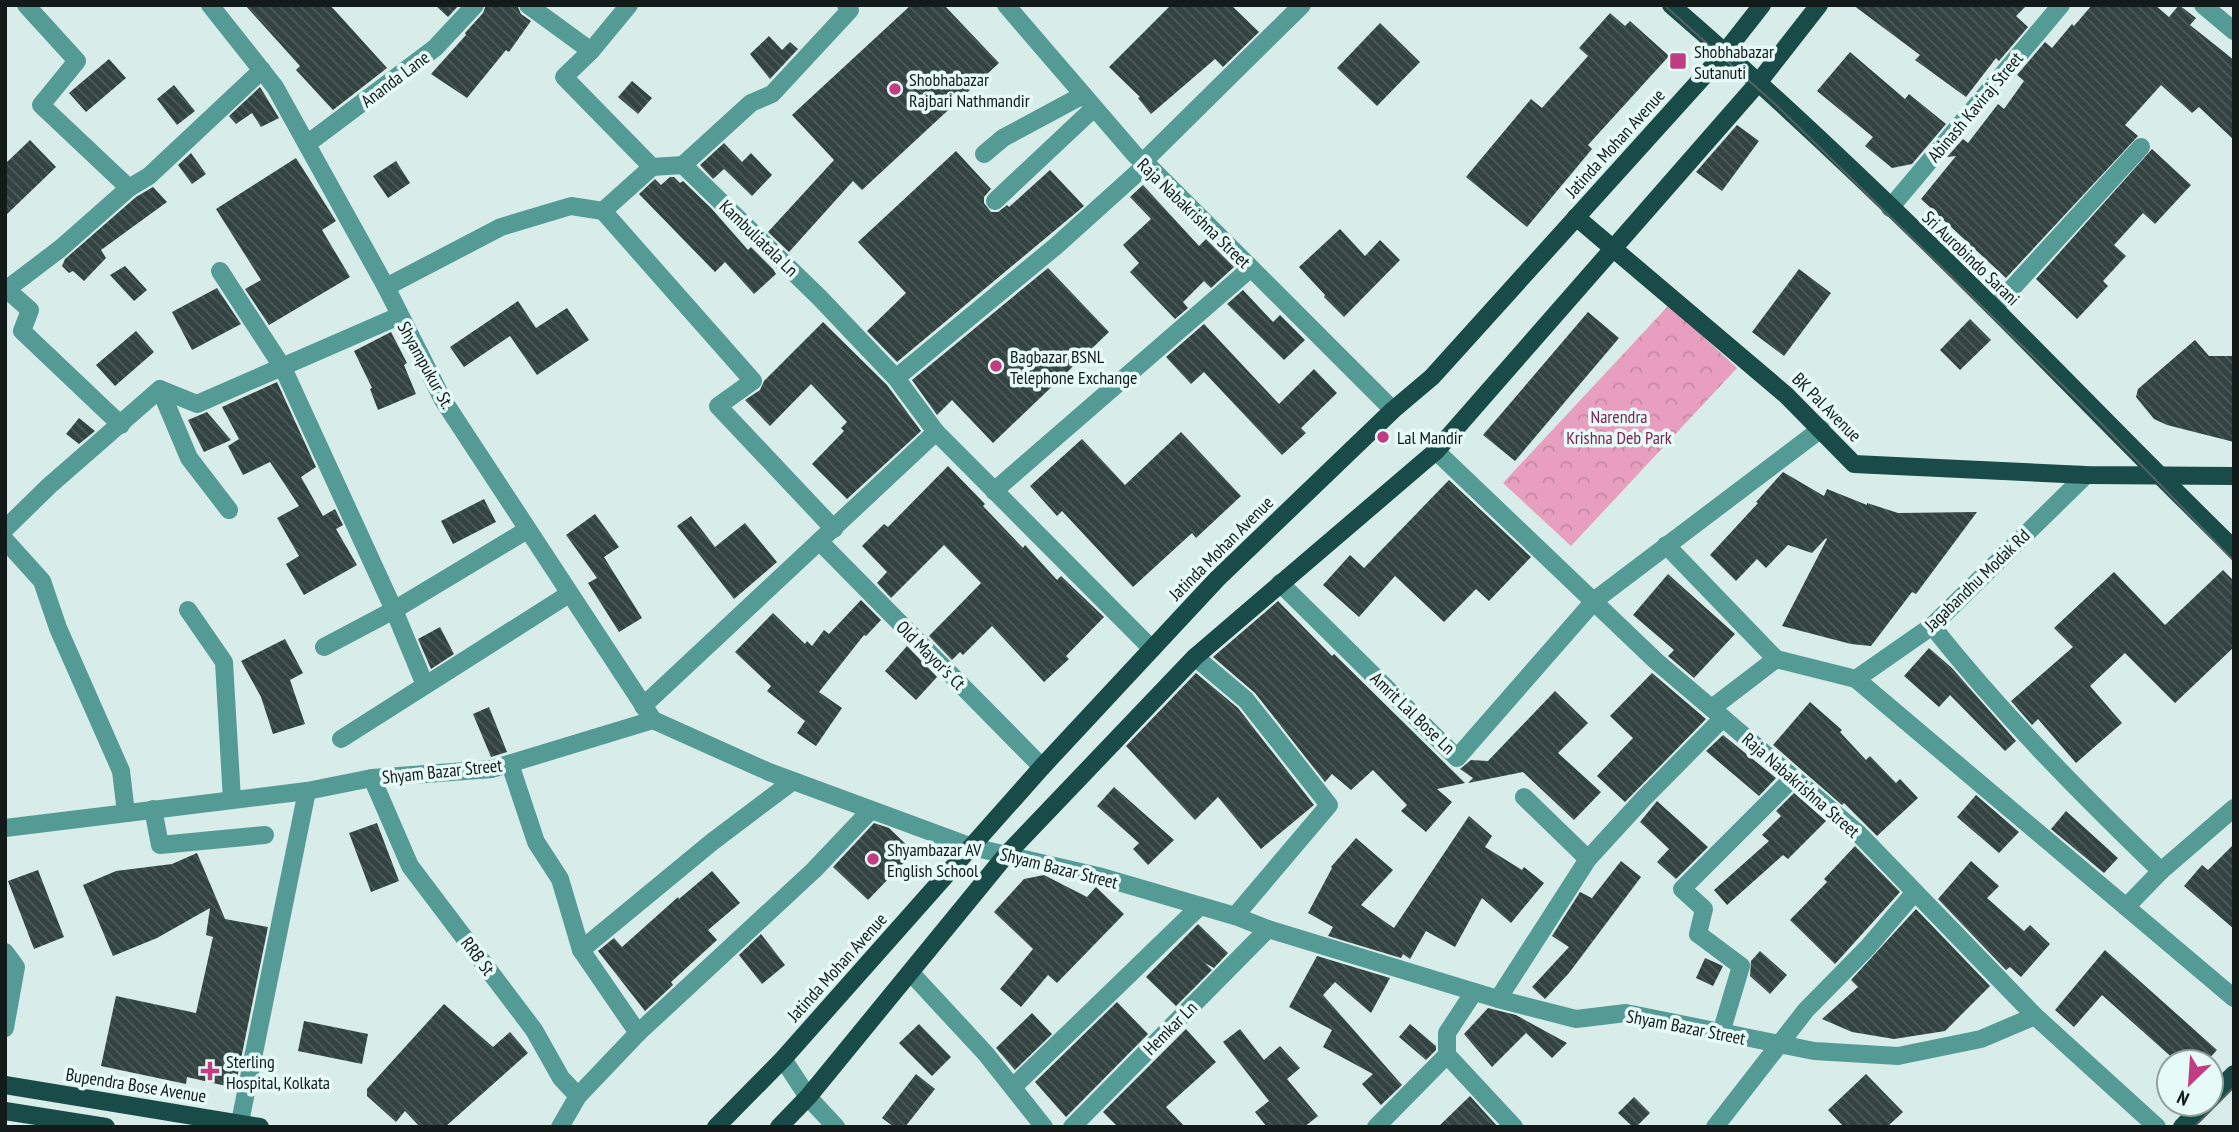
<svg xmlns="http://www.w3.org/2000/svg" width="2239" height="1132" font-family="'PT Sans Narrow',sans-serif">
  <defs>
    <pattern id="park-crowns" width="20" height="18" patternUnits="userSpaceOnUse" patternTransform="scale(1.75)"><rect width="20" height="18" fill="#e89ebe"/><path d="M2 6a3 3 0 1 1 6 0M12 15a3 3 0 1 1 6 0" fill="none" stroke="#c688a3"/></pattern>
    <pattern id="building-back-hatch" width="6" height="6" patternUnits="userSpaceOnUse" patternTransform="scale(1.75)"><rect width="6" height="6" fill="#324341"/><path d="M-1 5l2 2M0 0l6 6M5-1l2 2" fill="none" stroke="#4d5b59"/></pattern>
  </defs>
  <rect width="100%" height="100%" fill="#d8ecea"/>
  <polygon fill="url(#park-crowns)" points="1669,305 1737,368 1571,546 1503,483"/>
  <g fill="url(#building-back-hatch)">
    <polygon points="245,5 330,5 387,68 333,110 296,70 300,66"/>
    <polygon points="435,5 459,5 448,17"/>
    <polygon points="486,5 517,5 521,14 531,21 509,52 506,50 467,98 431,74 466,35 465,33 483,13"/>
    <polygon points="911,5 944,5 999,63 862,190 853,181 789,252 768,232 834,160 792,115"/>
    <polygon points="1171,5 1231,5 1259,32 1223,67 1215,59 1151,114 1138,98 1140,97 1109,67"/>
    <polygon points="1853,5 2027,5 2016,16 2028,27 1999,61 1996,58 1966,97 1915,60 1920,55"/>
    <polygon points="2092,5 2155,5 2169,17 2179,5 2196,18 2190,25 2234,60 2234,140 2199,107 2192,113 2161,85 2125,125 2138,136 2006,278 1921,199 1956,156 1947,157 1963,139 1968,143 1998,104 2004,109 2024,81 2017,75 2045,42 2052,48 2072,24 2074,26"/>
    <polygon points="1610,13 1625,26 1630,21 1669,56 1588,145 1592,149 1527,227 1466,177 1531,99 1542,108 1588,56 1579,48"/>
    <polygon points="1380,23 1420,62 1377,106 1337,68"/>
    <polygon points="769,36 782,50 790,42 798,49 770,79 750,54"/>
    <polygon points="1850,52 1905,99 1909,94 1946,124 1912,164 1892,168 1865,146 1873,137 1817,91"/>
    <polygon points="109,59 126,78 86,112 69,93"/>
    <polygon points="632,81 652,98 638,114 618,97"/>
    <polygon points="174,85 195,111 177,125 157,99"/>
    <polygon points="260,87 279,118 261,127 252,113 236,124 229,116"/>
    <polygon points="1737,125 1759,141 1722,191 1696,172"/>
    <polygon points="30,140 56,167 5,216 5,164"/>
    <polygon points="724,143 742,162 751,153 772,175 752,196 724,169 713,179 700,165"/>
    <polygon points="2152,149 2191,185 2155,224 2143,213 2114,245 2126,256 2103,281 2108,286 2077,319 2036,279"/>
    <polygon points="956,151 991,189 984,197 984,203 991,212 998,212 1007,205 1009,207 1050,170 1084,206 897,362 867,331 906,293 858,242"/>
    <polygon points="191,153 206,174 192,184 178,165"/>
    <polygon points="296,158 336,221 322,230 350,277 269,325 245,289 261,280 216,209"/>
    <polygon points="396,161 410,183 388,198 373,176"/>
    <polygon points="670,177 674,177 680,183 683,181 711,208 748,250 751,247 773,269 776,274 754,294 725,262 715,272 639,194 655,179 661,185"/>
    <polygon points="1143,185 1199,246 1206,239 1234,267 1211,288 1204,281 1183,302 1188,308 1175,319 1130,272 1139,263 1123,245 1151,219 1130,197"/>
    <polygon points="153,187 167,202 101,250 106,258 84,281 73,271 69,273 62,266 65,259 136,197"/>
    <polygon points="1340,229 1365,256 1380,240 1400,260 1344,317 1324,297 1325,295 1299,267"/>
    <polygon points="125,266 147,290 134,301 110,275"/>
    <polygon points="1048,268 1109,332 993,443 952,400 937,415 912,380"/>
    <polygon points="1799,269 1831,293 1784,356 1752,332"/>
    <polygon points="217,288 241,324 192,350 172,312"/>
    <polygon points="1243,290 1273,322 1280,315 1305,340 1284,360 1227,304"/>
    <polygon points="518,301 536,328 567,308 589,340 537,375 510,336 464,367 450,347"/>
    <polygon points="1588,312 1619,338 1515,461 1483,435"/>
    <polygon points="1970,319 1991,340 1960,370 1940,350"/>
    <polygon points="823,322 887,385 921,431 847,499 812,464 844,431 841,428 847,422 811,384 770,426 745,400 760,390 764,381"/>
    <polygon points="1204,324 1279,404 1314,369 1337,393 1301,428 1306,433 1282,455 1204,372 1191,384 1166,357"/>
    <polygon points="136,331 154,352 115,386 96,365"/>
    <polygon points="391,332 407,363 404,365 416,394 378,410 370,389 372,388 354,351"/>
    <polygon points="2195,340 2209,356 2234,356 2234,442 2167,425 2154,419 2136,397 2138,389"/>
    <polygon points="277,382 316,467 301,477 323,516 335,509 343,525 336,529 357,565 304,595 286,564 299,556 277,518 299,506 270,462 243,475 228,446 239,439 222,407"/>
    <polygon points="207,412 231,440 204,452 188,420"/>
    <polygon points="79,418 95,431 79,444 66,434"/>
    <polygon points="1181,432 1241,496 1196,538 1192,533 1133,587 1062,511 1057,516 1030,486 1082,439 1125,485"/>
    <polygon points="948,466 985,504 983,506 1023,548 1025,545 1057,580 1061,576 1104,617 1066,656 1069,659 1044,682 992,626 963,655 960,652 952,660 929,636 981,583 944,545 891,598 877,583 887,572 862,546 884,524 888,527"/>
    <polygon points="1783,472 1824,496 1827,489 1867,505 1867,503 1898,513 1977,512 1916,594 1912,592 1871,646 1851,644 1782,626 1827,539 1826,538 1812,553 1788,545 1766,568 1757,559 1736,581 1710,555 1758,503 1756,502"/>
    <polygon points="1449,480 1531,557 1489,601 1476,589 1444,622 1395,576 1359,617 1323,585 1350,555 1364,568"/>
    <polygon points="484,499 496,522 453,544 441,521"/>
    <polygon points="595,514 619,547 604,557 642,618 619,632 588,583 597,578 566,535"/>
    <polygon points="691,516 715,547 745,523 777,562 734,599 677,526"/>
    <polygon points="2223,570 2234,581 2234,647 2175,703 2125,653 2090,686 2122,723 2076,763 2038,719 2032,725 2011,701 2073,647 2054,628 2114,572 2165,625"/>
    <polygon points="1668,574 1735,634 1694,678 1668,656 1674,650 1633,615"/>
    <polygon points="861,600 881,620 866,636 864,635 819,692 842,708 816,746 797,733 805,721 767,691 771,686 735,652 773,613 805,644 807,641 812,646 824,630 829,634"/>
    <polygon points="1278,601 1332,656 1334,654 1465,783 1437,789 1452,802 1426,832 1401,811 1407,805 1373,770 1351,790 1332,774 1325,782 1255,693 1213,657"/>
    <polygon points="440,627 454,654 431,669 418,639"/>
    <polygon points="285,639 303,673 290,680 305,724 273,734 261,697 241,661"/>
    <polygon points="907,646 937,677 916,700 885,671"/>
    <polygon points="1929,648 1952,668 2016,741 2005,751 1950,695 1939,707 1904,676"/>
    <polygon points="1196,673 1238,708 1314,805 1261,849 1218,797 1195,820 1126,746"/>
    <polygon points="1652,673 1706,719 1625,802 1597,776 1633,738 1610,716"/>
    <polygon points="1555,691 1588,723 1558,753 1601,792 1574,820 1523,772 1468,783 1473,778 1460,769 1471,760 1488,761"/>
    <polygon points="1810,702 1842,730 1840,732 1866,760 1870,756 1896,783 1900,779 1918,798 1877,836 1844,803 1842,805 1773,745"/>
    <polygon points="489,707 507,752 491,757 473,714"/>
    <polygon points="1723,735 1776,778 1759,796 1706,751"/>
    <polygon points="1114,787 1174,840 1148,865 1133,849 1139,843 1097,806"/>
    <polygon points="1794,793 1826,821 1788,859 1783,855 1727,905 1714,890 1769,841 1762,835 1781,816 1776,811"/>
    <polygon points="1976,795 2019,832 1999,853 1957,817"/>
    <polygon points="1657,801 1708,847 1676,879 1657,862 1669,849 1640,822"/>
    <polygon points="2066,811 2118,858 2104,873 2051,829"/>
    <polygon points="1469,816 1492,836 1485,847 1522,870 1524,867 1544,883 1511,923 1482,898 1455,947 1426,931 1410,959 1403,954 1401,958 1328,936 1333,927 1308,913 1332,868 1331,867 1356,838 1393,870 1361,905 1394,928"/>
    <polygon points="377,823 399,881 371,892 349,833"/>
    <polygon points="874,823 889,828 914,852 868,900 833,867"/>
    <polygon points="2234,844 2234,929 2184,886 2202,865 2208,870"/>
    <polygon points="1855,846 1900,892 1835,964 1790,920 1827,882 1824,879"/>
    <polygon points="197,853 225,919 268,927 235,1088 187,1077 186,1084 101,1066 116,996 196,1013 213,937 206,935 210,908 157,938 113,956 83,885 116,871 172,864"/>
    <polygon points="1621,861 1641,877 1569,973 1545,999 1532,987 1569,947 1552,936 1580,892 1592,898"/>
    <polygon points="1971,861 1999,886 1987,898 2024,931 2030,925 2050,944 2021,977 2010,967 2006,970 1938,899"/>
    <polygon points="38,870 64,937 34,949 8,881"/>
    <polygon points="712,871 740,903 708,930 717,940 671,982 673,985 645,1011 598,951 614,938 622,947 678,897 679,899"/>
    <polygon points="1044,875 1087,897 1096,887 1124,914 1057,983 1048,975 1021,1007 1000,989 1033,949 994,912 1024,879"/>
    <polygon points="1916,909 1990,986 1945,1031 1894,1039 1852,1032 1822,1019 1858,987 1851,980"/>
    <polygon points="1198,924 1228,953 1214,968 1205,963 1212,970 1176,1006 1146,977"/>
    <polygon points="761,934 785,965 762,984 739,955"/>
    <polygon points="2105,950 2217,1050 2206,1062 2177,1062 2102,995 2074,1027 2055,1010"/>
    <polygon points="1760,951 1787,975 1770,994 1750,976 1751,961"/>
    <polygon points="1317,956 1390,978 1371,1013 1335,982 1323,995 1402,1085 1381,1105 1362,1084 1373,1074 1323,1047 1332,1030 1289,1007"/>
    <polygon points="1705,958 1723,966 1713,986 1696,978"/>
    <polygon points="1117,1002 1148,1034 1066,1117 1035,1082"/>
    <polygon points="444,1004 493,1047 510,1032 528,1053 445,1127 420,1127 405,1111 396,1122 367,1096 367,1089"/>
    <polygon points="1488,1008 1516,1015 1567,1043 1552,1058 1526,1033 1492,1067 1464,1034"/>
    <polygon points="1032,1013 1052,1034 1015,1070 996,1048"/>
    <polygon points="304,1021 368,1034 362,1064 298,1051"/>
    <polygon points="919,1024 951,1057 932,1076 899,1043"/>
    <polygon points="1410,1024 1436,1046 1436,1050 1426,1060 1399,1037"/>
    <polygon points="1186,1029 1216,1062 1166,1107 1185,1127 1118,1127 1103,1112"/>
    <polygon points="1240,1029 1264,1060 1280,1046 1300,1068 1287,1079 1318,1116 1304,1127 1267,1127 1255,1112 1269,1101 1223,1042"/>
    <polygon points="916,1074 935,1089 905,1127 894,1127 882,1118"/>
    <polygon points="1866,1074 1903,1112 1887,1127 1844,1127 1828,1110"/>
    <polygon points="1470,1096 1498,1127 1438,1127"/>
    <polygon points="1634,1097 1650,1113 1636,1127 1633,1127 1618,1113"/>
  </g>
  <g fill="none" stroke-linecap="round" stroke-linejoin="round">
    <g stroke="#549a95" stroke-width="18">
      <polyline points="26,5 77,61 41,105 129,188"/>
      <polyline points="210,5 275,87 386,287 443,400 653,720"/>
      <polyline points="528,5 591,51"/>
      <polyline points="629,5 591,51 564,77 652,167 683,165 819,297 896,378 936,432 1152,649"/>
      <polyline points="1006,5 1136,156 1147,164 1393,410"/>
      <polyline points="2203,5 2234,31"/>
      <polyline points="307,144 435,48 475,5"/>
      <polyline points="984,154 1003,138 1083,95"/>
      <polyline points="1144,161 1302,5"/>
      <polyline points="683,165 751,103 772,94 850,10 846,5"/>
      <polyline points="995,201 1094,108"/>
      <polyline points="1890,208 2061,5"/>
      <polyline points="603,211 753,381 718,406 834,529"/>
      <polyline points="220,271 283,368 394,610 425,685"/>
      <polyline points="386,287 501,227 571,206 603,211 652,167"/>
      <polyline points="5,288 30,310 22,331 121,425"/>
      <polyline points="7,289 61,248 129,188 149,176 262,70"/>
      <polyline points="1994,308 2141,147"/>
      <polyline points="896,378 1056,246 1147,164"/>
      <polyline points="160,389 189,458 229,510"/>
      <polyline points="1436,451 1656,661 1858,833 2035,1016 2157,1127"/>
      <polyline points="994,491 1251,268"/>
      <polyline points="5,529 49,486 160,389 197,404 399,316"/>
      <polyline points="5,540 42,581 58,628 121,771 126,813"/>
      <polyline points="820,542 1042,767"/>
      <polyline points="1666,545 1776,659"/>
      <polyline points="1280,583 1457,758 1595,600 1821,429"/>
      <polyline points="188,610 224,662 232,800"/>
      <path d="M1932 626C2002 714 2080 793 2161 871"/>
      <polyline points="324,647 394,610 527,530"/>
      <polyline points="1195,657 1246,700 1329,805 1235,916"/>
      <polyline points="1856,679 2234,998"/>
      <polyline points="643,706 936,432"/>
      <polyline points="1712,708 1776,659 1856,679 1932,626 2086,475"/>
      <polyline points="341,739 569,594"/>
      <polyline points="510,764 536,842 560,879 581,950 638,1033"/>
      <polyline points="372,778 410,866 534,1030 561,1078 578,1096"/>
      <polyline points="1524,797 1588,859"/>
      <polyline points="153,809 160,845 265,835"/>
      <polyline points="5,828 307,791 372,778 492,769 653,720 769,772 972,847 1098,876 1235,916 1268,929 1498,999 1576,1019 1626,1013 1814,1051 1898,1056 1981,1039 2035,1016"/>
      <polyline points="2126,907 2161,871 2234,808"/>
      <polyline points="581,950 712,842 793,781"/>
      <polyline points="5,952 16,967 5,1028"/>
      <polyline points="911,973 986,1054 1044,1127"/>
      <polyline points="1498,999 1588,859 1643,799 1723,718"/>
      <polyline points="1721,1033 1741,966 1698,934 1704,909 1682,889 1793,778"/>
      <polyline points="1447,1055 1514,1127"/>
      <polyline points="783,1059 808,1097 836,1127"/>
      <polyline points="1013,1087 1199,907"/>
      <polyline points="239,1127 307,791"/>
      <polyline points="560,1127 578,1096 638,1033 814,870 870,811"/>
      <polyline points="1072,1127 1268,929"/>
      <polyline points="1376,1127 1447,1055 1447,1033 1474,992"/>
      <polyline points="1715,1127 1806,1010 1868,947 1915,892"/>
    </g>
    <g stroke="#194c49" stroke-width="18">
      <path d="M1671 5C1783 102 1891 205 1995 309 2075 389 2153 470 2234 549"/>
      <polyline points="1576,217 1786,395 1854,464 2086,475 2234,476"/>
      <polyline points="5,1085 260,1127"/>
      <polyline points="2211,1097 2234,1074"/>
      <polyline points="5,1111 106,1127"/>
      <polyline points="716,1127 783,1059 1042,767 1217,579 1393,410 1432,377 1722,56 1762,5"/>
      <polyline points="779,1127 808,1097 1006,855 1195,657 1436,451 1758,83 1819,5"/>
      <polyline points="2182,1127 2204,1104"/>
    </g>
    <g stroke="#566261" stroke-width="2">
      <polyline points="1664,5 1775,104 2091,413 2234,561"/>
      <polyline points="2194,1127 2234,1087"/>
    </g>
  </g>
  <g fill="#c13d81" stroke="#e6faf8" stroke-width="2.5">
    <rect x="1669" y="52" width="18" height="18" rx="3.5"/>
    <circle cx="895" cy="89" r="7"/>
    <circle cx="996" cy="366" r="7"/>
    <circle cx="1383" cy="437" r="7"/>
    <circle cx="873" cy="859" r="7"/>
    <path d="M206.5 1060.5h7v7h7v7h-7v7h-7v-7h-7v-7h7z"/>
  </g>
  <g text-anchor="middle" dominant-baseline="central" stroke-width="7" stroke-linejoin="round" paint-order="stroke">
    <g font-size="18" fill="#131a1a" stroke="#e6faf8" text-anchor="start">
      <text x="1694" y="51">Shobhabazar<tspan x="1694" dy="21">Sutanuti</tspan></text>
      <text x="909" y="79">Shobhabazar<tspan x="909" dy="21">Rajbari Nathmandir</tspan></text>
      <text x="1010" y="356">Bagbazar BSNL<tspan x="1010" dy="21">Telephone Exchange</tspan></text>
      <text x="1397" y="437">Lal Mandir</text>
      <text x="887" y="849">Shyambazar AV<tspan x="887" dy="21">English School</tspan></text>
      <text x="226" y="1061">Sterling<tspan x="226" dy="21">Hospital, Kolkata</tspan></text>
    </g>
    <g font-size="18" fill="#131a1a" stroke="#e6faf8">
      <text transform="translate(395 79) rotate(-37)">Ananda Lane</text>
      <text transform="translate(1975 107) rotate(-50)">Abinash Kaviraj Street</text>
      <text transform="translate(1615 143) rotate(-48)">Jatinda Mohan Avenue</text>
      <text transform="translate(1194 213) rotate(44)">Raja Nabakrishna Street</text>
      <text transform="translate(759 238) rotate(44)">Kambuliatala Ln</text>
      <text transform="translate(1971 258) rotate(44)">Sri Aurobindo Sarani</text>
      <text transform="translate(426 365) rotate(61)">Shyampukur St.</text>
      <text transform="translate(1827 407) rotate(45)">BK Pal Avenue</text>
      <text transform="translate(1221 548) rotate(-45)">Jatinda Mohan Avenue</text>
      <text transform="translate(1977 580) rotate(-44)">Jagabandhu Modak Rd</text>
      <text transform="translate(931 655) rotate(45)">Old Mayor's Ct</text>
      <text transform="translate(1413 713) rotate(44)">Amrit Lal Bose Ln</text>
      <text transform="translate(442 771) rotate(-6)">Shyam Bazar Street</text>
      <text transform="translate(1801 785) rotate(41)">Raja Nabakrishna Street</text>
      <text transform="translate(1059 868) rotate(14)">Shyam Bazar Street</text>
      <text transform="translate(478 956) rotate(53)">RRB St</text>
      <text transform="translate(837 967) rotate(-48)">Jatinda Mohan Avenue</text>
      <text transform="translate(1686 1027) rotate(11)">Shyam Bazar Street</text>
      <text transform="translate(1170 1028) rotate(-45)">Hemkar Ln</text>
      <text transform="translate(136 1085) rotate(9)">Bupendra Bose Avenue</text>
    </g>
    <g font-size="18" fill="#7d2552" stroke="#e6faf8">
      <text x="1619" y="416">Narendra<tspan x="1619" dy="21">Krishna Deb Park</tspan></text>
    </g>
  </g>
  <rect width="2239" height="1132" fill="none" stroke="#131a1a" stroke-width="14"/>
  <g transform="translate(2190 1083) rotate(205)"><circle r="33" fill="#e6faf8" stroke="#92a09f" stroke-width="2"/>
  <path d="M0-5L12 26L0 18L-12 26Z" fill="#c13d81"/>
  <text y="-10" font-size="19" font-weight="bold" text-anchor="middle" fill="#131a1a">N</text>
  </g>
</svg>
